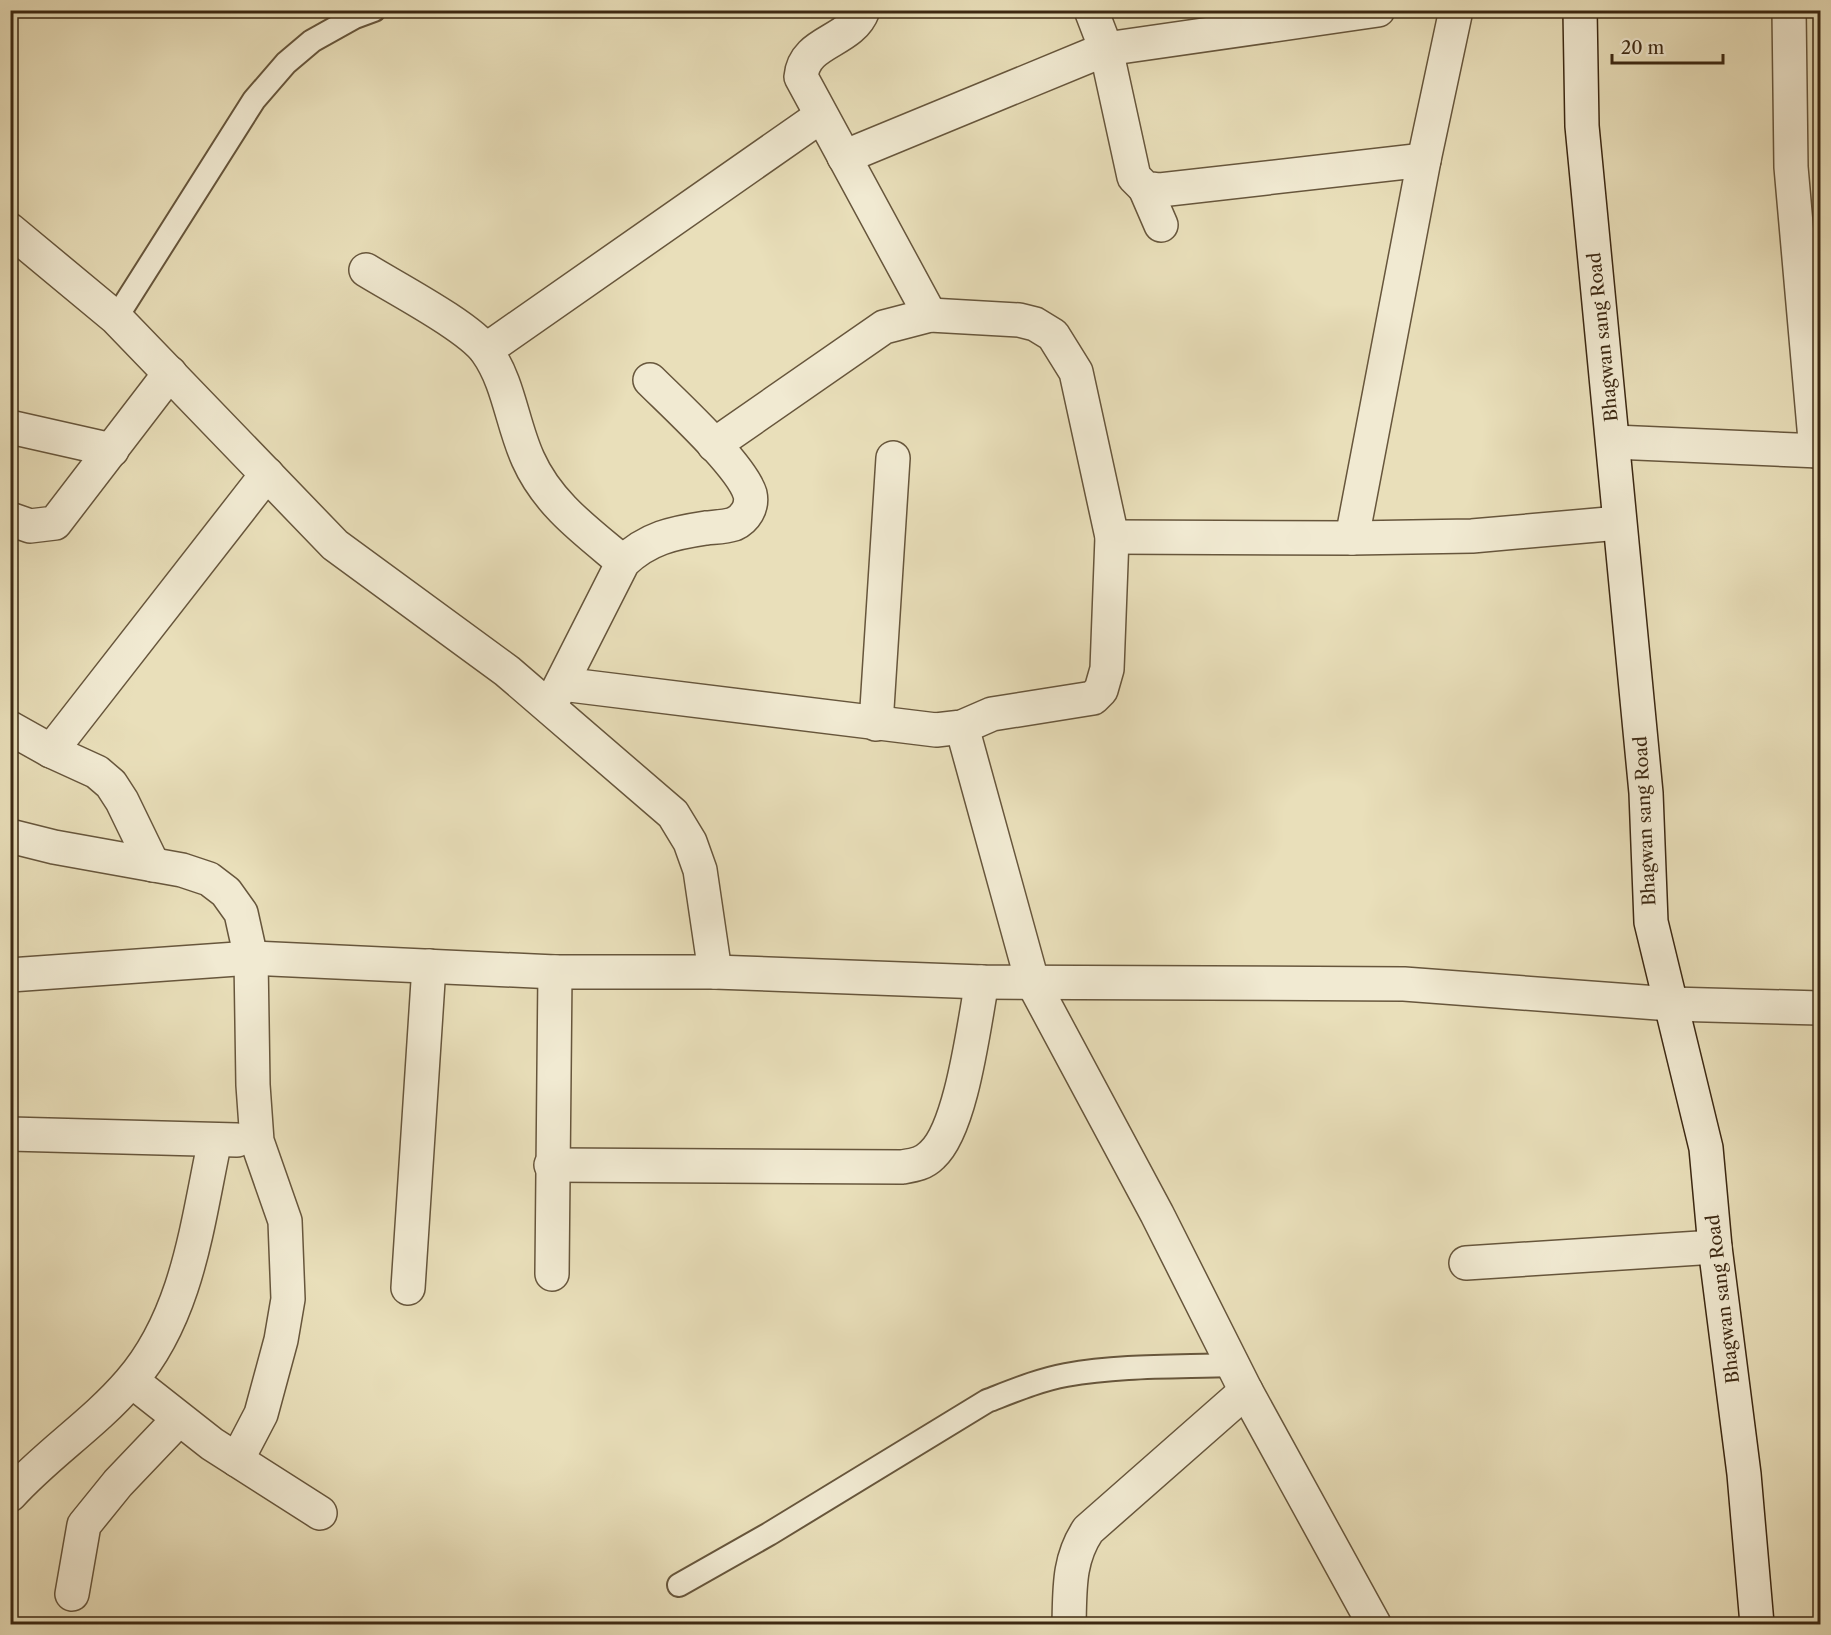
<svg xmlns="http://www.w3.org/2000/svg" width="1831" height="1635" font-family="'Libre Caslon Text',serif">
  <rect width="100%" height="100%" fill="#e9dfba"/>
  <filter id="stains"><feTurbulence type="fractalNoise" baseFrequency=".00333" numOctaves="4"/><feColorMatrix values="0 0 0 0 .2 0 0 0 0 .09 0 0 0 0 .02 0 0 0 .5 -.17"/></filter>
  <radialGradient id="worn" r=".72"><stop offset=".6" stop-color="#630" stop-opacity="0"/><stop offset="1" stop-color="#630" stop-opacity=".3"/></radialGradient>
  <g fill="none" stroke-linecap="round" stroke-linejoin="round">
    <defs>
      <g id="lane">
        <polyline points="116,318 254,100 286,63 312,41 355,17 374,10"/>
        <path d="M679 1585 769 1534 987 1401C1013 1391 1039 1380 1066 1375 1121 1365 1177 1367 1233 1365"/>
      </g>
      <g id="street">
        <path d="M863 10C851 43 804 40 801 77L930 315"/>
        <polyline points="1091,10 1106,49 1134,177 1145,188 1160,190 1424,160"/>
        <polyline points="1789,10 1791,167 1816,451"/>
        <polyline points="844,157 1106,49 1378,10"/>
        <polyline points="1145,188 1161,225"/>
        <polyline points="10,230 116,318 335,545 507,671 673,814 690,842 700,870 715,972"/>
        <path d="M366 270C395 288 470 327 487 352 509 383 512 424 528 459 548 504 586 531 623 562"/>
        <polyline points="486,350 821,116"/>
        <polyline points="10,427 112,450"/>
        <polyline points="1614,442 1820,451"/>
        <polyline points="10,519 30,526 55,523 170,373"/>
        <polyline points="1112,537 1352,538 1472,536 1619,523"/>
        <polyline points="1352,538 1424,160 1456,10"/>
        <polyline points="562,684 936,730 962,727 992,714 1093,698 1101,690 1107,669 1112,537 1076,372 1053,335 1035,324 1019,320 930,315 884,327 714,445"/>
        <path d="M552 702 623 562C648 538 673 533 706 528 715 527 725 527 734 524 745 519 753 507 750 494 741 465 674 404 650 380"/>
        <polyline points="876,724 893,458"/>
        <polyline points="962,727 1032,981 1157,1214 1246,1391 1374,1624"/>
        <polyline points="10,728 51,751 97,772 111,784 122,801 153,865"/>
        <polyline points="51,751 267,474"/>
        <polyline points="10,836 54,847 182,870 209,879 226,892 241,913 251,958 253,1085 257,1141 285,1221 288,1299 281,1340 261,1414 237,1460"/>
        <polyline points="10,975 251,958 555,972 715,972 982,982 1404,984 1671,1004 1820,1008"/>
        <polyline points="10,1134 237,1140"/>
        <path d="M551 1165 902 1167C914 1165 923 1164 932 1155 962 1128 974 1023 982 982"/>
        <polyline points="1466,1263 1715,1247"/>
        <polyline points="552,1274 555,972"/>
        <polyline points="408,1288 429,966"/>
        <polyline points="132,1381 212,1444 320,1513"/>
        <path d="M10 1495C47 1454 94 1424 130 1382 188 1315 197 1224 215 1140"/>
        <polyline points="72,1594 84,1525 118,1483 179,1419"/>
        <path d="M1069 1624C1070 1590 1068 1560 1088 1530L1246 1391"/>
      </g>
      <polyline id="secondary" points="1580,10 1582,126 1646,793 1651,922 1706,1148 1715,1247 1744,1474 1757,1624"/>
    </defs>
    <use href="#lane" stroke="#67563c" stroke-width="26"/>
    <use href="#street" stroke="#67563c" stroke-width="36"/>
    <use href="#secondary" stroke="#3c2812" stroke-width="36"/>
    <use href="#lane" stroke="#f1ead2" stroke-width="22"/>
    <use href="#street" stroke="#f1ead2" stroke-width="33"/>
    <use href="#secondary" stroke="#f1ead2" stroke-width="33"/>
  </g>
  <g text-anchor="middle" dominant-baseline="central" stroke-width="4.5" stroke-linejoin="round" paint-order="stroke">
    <g font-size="18" fill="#3c2812" stroke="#f1ead2">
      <text transform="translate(1603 337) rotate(-96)">Bhagwan sang Road</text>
      <text transform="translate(1645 821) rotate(-93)">Bhagwan sang Road</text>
      <text transform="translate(1723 1299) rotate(-97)">Bhagwan sang Road</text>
    </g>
  </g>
  <rect width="1831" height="1635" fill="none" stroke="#e9dfba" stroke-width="36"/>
  <rect x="12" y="12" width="1807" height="1611" fill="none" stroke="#3c2812" stroke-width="3"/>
  <rect x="18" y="18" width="1795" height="1599" fill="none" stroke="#3c2812" stroke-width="1.5"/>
  <path d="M1612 54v9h111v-9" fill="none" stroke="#3c2812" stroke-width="3"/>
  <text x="1621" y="54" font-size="18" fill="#3c2812" stroke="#f1ead2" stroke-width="4.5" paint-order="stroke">20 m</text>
  <rect width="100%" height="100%" filter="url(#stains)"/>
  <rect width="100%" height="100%" fill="url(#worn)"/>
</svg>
